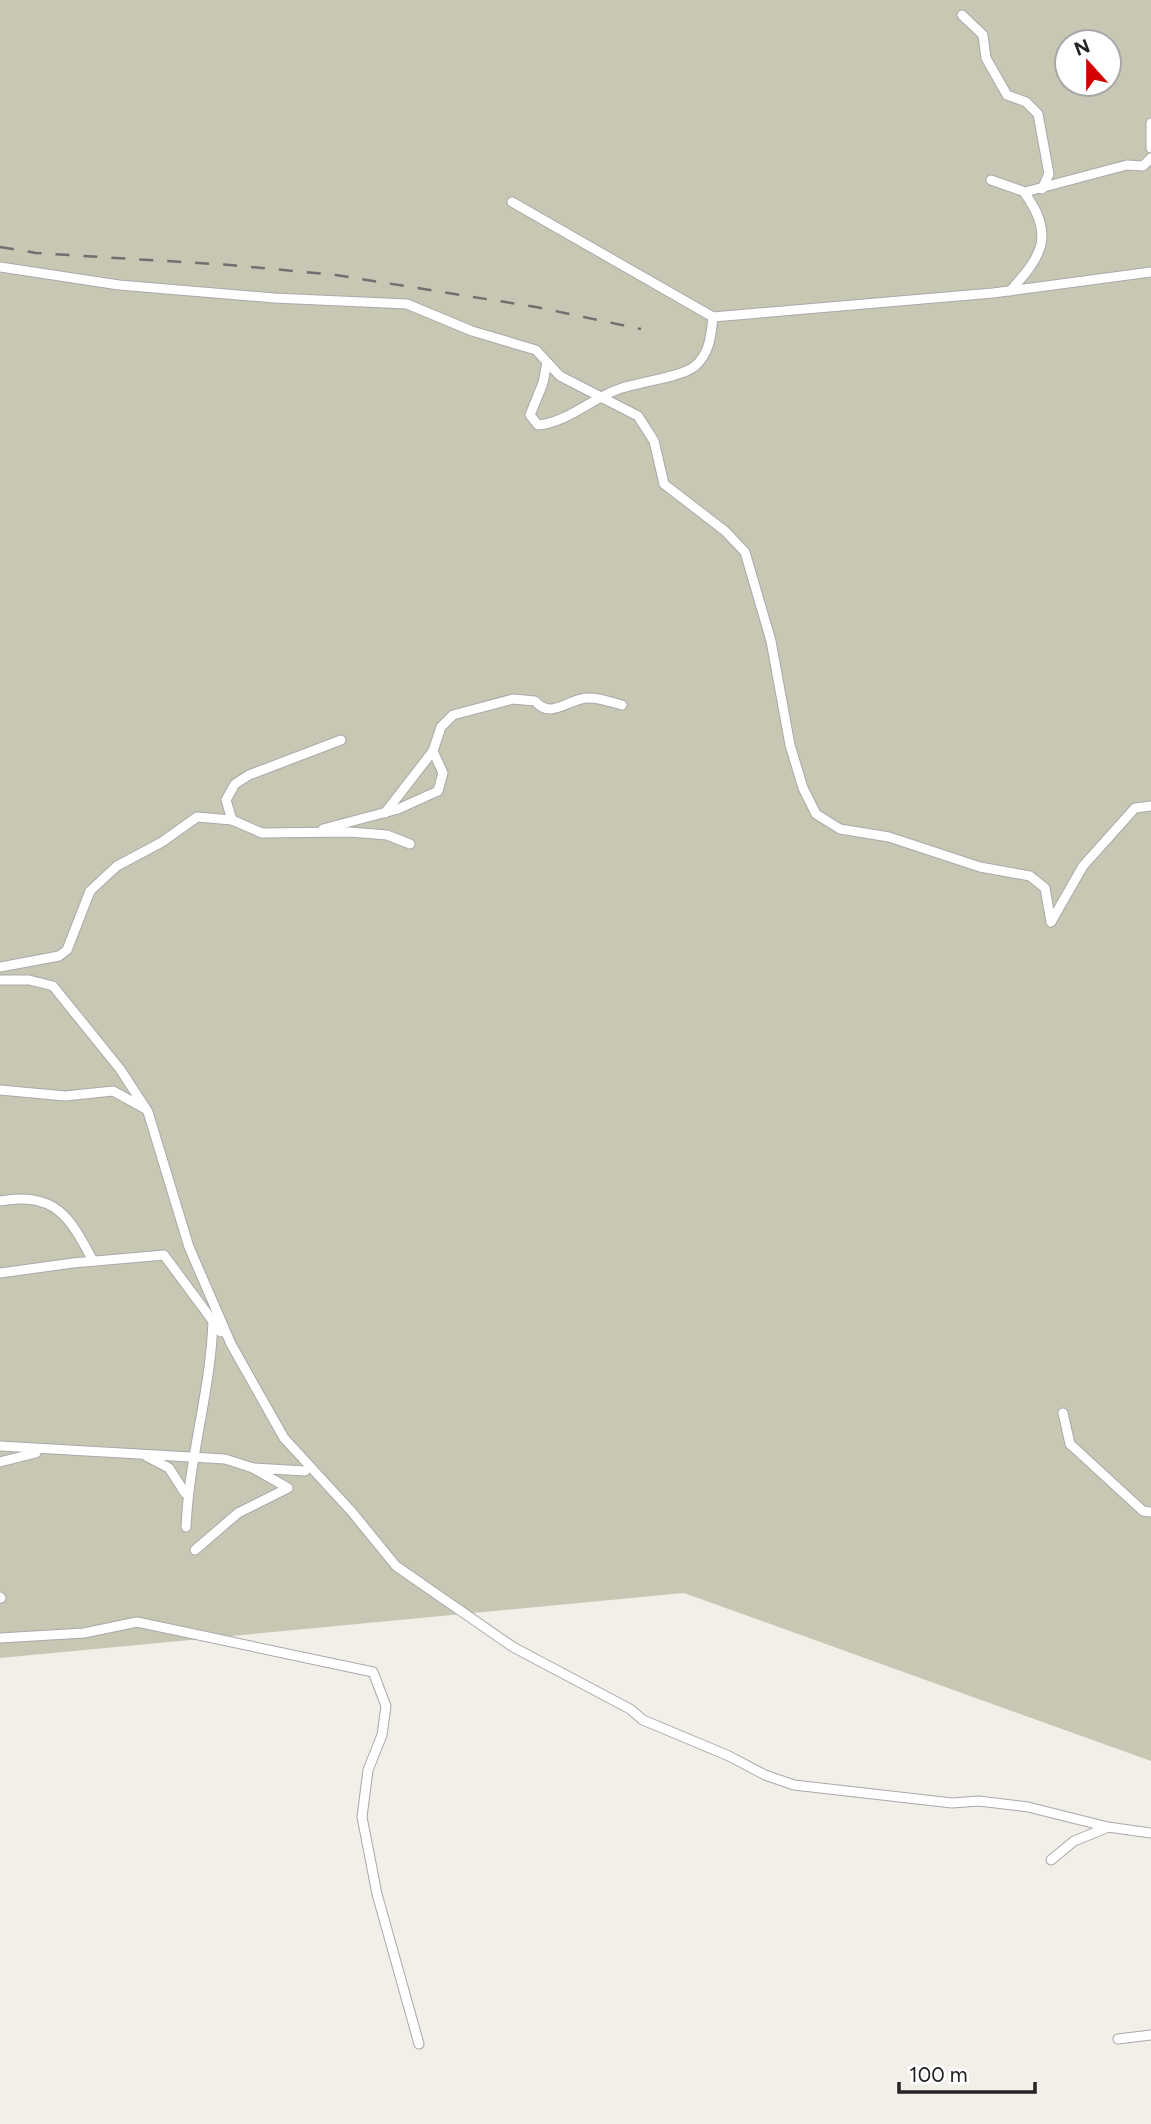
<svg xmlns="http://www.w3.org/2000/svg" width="1151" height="2124" font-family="Figtree,sans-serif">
  <rect width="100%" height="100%" fill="#f2efe9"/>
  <path fill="#c7c7b4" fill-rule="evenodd" d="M0 0H1151V1761L684 1593 0 1658ZM1067 42H1109V84H1067Z"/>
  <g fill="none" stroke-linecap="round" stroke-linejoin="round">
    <defs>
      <g id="street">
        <polyline points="962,15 983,35 986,58 1007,95 1026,102 1038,114 1049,174 1042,189"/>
        <polyline points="1151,123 1151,148"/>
        <polyline points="991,180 1025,192 1127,165 1143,166 1151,158"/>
        <polyline points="512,202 713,317"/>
        <path d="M0 267 119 285 274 298 407 304 472 331 536 350 547 362 543 383 530 415 538 425C567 423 593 397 622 388 639 382 682 377 695 366 710 353 711 335 713 317L993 293 1151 272"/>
        <path d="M1010 291C1043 255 1055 235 1024 192"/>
        <polyline points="547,362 560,376 638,416 654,441 664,484 725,531 745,552 771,641 790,745 803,788 816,814 840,829 889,837 980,867 1030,876 1045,888 1051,922"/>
        <polyline points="385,813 433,751"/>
        <polyline points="232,820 226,800 235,784 249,775 341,740"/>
        <path d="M323 829 398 809 438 791 443 773 433 751 441 727 453 715 513 699 535 701C551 720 568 699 587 698 598 697 611 702 622 705"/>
        <polyline points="1051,922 1083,866 1135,808 1151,806"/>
        <polyline points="0,967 59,956 67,950 90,891 117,866 162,842 197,817 232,820 262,833 350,832 387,835 410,844"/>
        <polyline points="0,980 29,980 53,986 120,1069 148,1112 189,1247 231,1344 284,1438 352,1512 396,1566 513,1647 630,1709 643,1720 729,1756 765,1775 794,1785 952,1803 979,1801 1028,1807 1108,1827 1151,1833"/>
        <polyline points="0,1090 65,1096 113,1091 144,1108"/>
        <path d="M0 1201C55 1192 69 1215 93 1261"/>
        <polyline points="0,1273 73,1263 164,1255 221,1332"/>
        <polyline points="1063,1413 1070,1444 1143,1511 1151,1512"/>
        <polyline points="0,1446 225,1459 253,1468"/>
        <polyline points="146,1456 169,1468 185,1493"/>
        <polyline points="0,1462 36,1453"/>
        <path d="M186 1527C189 1457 211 1390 213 1320"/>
        <polyline points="195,1550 238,1513 288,1488 253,1468 305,1471"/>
        <polyline points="0,1597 1,1598"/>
        <polyline points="0,1638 84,1633 137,1622 373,1672 386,1706 382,1735 368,1770 362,1817 377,1894 419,2044"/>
        <polyline points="1051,1860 1074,1841 1106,1828"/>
        <polyline points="1118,2039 1151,2035"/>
      </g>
    </defs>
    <use href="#street" stroke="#a9a9a9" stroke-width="11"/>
    <use href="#street" stroke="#fff" stroke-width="9"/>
    <polyline stroke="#707070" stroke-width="2.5" stroke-dasharray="14 14" stroke-linecap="butt" points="0,247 36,253 230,265 336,275 536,307 641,329"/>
  </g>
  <g transform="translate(1088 63) rotate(339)"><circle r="33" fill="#ffffff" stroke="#a7a7a7" stroke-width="2"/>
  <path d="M0-5L12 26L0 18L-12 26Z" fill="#d40000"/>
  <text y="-10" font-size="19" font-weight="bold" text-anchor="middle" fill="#222222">N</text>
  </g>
  <path d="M899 2082v10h136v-10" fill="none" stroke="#222222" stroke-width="3.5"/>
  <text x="909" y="2082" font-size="21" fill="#222222" stroke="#ffffff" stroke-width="5" paint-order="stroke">100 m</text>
</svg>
